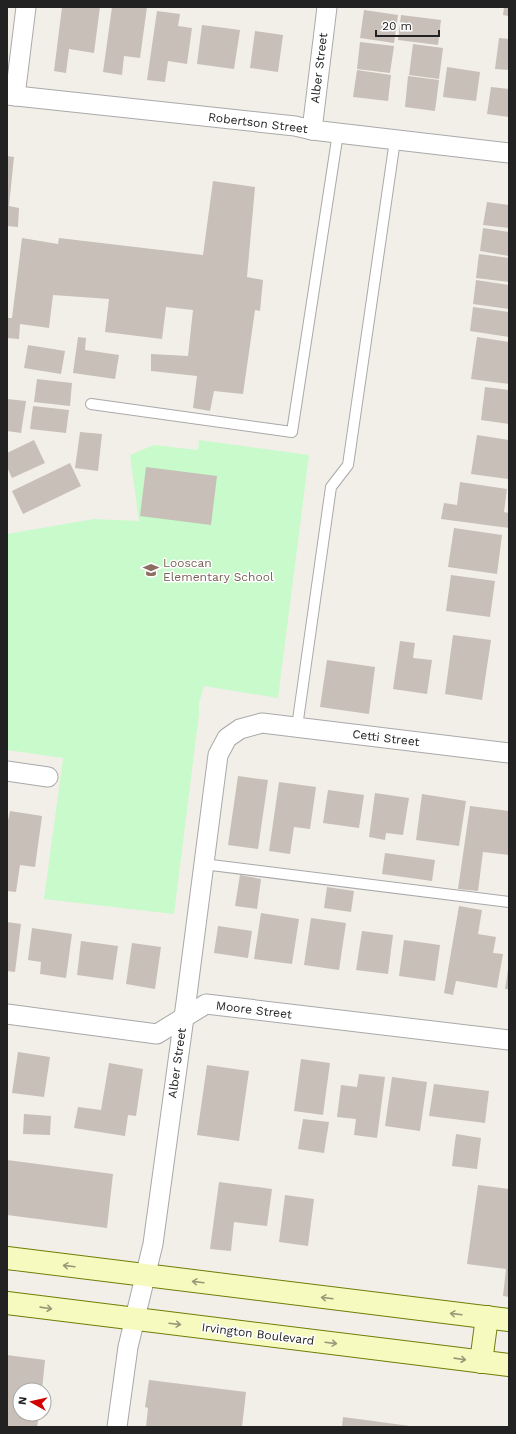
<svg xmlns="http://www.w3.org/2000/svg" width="516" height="1434" font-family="'Work Sans',sans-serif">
  <rect width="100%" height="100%" fill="#f2efe9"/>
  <polygon fill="#c8facc" points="199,440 309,455 278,698 204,686 199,703 199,714 174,914 44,899 63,758 7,750 7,534 94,519 139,521 130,455 154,445 198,450"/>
  <g fill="#c7bfb8">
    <polygon points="62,7 100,7 94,53 69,49 66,73 54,71"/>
    <polygon points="112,7 147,7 140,58 124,56 122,75 103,72"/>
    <polygon points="504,7 509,7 509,16 503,15"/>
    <polygon points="364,10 398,15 394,43 360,38"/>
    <polygon points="157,11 180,14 178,26 192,28 187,64 168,61 165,82 147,80"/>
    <polygon points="401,15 441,20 438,45 398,40"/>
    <polygon points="202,25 240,30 234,69 197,64"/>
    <polygon points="255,31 283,35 278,72 250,68"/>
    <polygon points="499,38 509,39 509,70 495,69"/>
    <polygon points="360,42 394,46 390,73 357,69"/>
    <polygon points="413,44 443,48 439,79 409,75"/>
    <polygon points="447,67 480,72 476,101 443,97"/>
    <polygon points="357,70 391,75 388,101 353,97"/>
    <polygon points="408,76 439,80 435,111 405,107"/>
    <polygon points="491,87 509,89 509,117 487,114"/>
    <polygon points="7,156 14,157 9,206 19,208 18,227 7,226"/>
    <polygon points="213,181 255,187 247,277 263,280 260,311 255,310 243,394 214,391 210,411 193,408 197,376 151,371 151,354 188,356 193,310 166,307 162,339 105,332 109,299 53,295 49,328 20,324 19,339 7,338 7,318 12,318 22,238 58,244 59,238 203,255"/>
    <polygon points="487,202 509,205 509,228 483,225"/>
    <polygon points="483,228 509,232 509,256 480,251"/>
    <polygon points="479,254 509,258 509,282 476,278"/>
    <polygon points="476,280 509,285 509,309 473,304"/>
    <polygon points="473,307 509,312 509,337 470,331"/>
    <polygon points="78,337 86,338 85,350 119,355 115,379 73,373"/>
    <polygon points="477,337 509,342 509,384 471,379"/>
    <polygon points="28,345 65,351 61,374 24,368"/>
    <polygon points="37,379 72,383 70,406 34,402"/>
    <polygon points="485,387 509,390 509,424 481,420"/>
    <polygon points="7,399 26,401 21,433 7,431"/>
    <polygon points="33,406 69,410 66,433 30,429"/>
    <polygon points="80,432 102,434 98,471 75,468"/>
    <polygon points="477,435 509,440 508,479 471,474"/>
    <polygon points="34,440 45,463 12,478 7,467 7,453"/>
    <polygon points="70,463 81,486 23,514 12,491"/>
    <polygon points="146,467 217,476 211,525 140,516"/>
    <polygon points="460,482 507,489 504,512 509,513 509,528 441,519 444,503 457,505"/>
    <polygon points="454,528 502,535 497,574 448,567"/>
    <polygon points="451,575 495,581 490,617 446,611"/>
    <polygon points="453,635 491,640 482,700 445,694"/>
    <polygon points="400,641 415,643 413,658 432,660 427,694 393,689"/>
    <polygon points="327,660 375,667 369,714 320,707"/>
    <polygon points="238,776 268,780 258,849 228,845"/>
    <polygon points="279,782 316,787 310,829 294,827 290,854 269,851"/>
    <polygon points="328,790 364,795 359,828 323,823"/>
    <polygon points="375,793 409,798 403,835 386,833 385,840 369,837"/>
    <polygon points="422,794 466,801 459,846 416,840"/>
    <polygon points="470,806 509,811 509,855 483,852 478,891 458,889"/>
    <polygon points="10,811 42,816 35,867 20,865 16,892 7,891 7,825"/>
    <polygon points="385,853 435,860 432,881 382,874"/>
    <polygon points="240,875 261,879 257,909 235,906"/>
    <polygon points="327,887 354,891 351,912 324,908"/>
    <polygon points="459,906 482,910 478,934 496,937 493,953 503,954 497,988 456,981 453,995 444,993"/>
    <polygon points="261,913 299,919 292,964 254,959"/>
    <polygon points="311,918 346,923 339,970 304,965"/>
    <polygon points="7,922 21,924 15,972 7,971"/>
    <polygon points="218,926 252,931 248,958 214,953"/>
    <polygon points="32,928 72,934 66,978 40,974 41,962 28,960"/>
    <polygon points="362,931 393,935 388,974 356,970"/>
    <polygon points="404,940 440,945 435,981 399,976"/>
    <polygon points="81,941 118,946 113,980 77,975"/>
    <polygon points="132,943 161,947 155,989 126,984"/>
    <polygon points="508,970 509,970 509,989 505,989"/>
    <polygon points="18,1052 50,1057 44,1097 12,1093"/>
    <polygon points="301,1059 330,1063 323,1115 294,1111"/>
    <polygon points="109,1063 143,1069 136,1116 128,1115 125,1136 74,1128 78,1107 101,1110"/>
    <polygon points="207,1065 249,1071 239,1141 197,1135"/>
    <polygon points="359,1074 385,1077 377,1138 354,1135 356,1119 337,1117 341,1085 357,1087"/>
    <polygon points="392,1077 427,1082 420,1131 385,1126"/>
    <polygon points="434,1084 489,1091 485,1123 429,1116"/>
    <polygon points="24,1114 51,1116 50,1135 23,1134"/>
    <polygon points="303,1119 329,1122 324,1153 298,1149"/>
    <polygon points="456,1134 481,1138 477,1169 452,1166"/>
    <polygon points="7,1160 113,1174 107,1228 7,1215"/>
    <polygon points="219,1182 272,1189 267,1226 234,1222 231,1251 210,1249"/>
    <polygon points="478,1185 509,1189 509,1297 503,1296 506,1269 467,1264"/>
    <polygon points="285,1195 314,1199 308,1246 279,1242"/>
    <polygon points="7,1355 45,1360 42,1390 20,1390 20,1414 39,1414 37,1427 7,1427"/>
    <polygon points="149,1380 246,1392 242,1427 146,1427 148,1408 145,1407"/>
    <polygon points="343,1417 410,1426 410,1427 342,1427"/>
  </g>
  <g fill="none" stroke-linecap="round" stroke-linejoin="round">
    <defs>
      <g id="service">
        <polyline points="91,404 292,432 338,133"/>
        <polyline points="297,727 331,487 348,465 395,140"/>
        <polyline points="203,864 509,902"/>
      </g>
      <g id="minor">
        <polyline points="7,95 295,126 312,130 509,153"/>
        <polyline points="15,96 26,7"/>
        <polyline points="312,130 327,7"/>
        <polyline points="7,771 48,777"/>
        <polyline points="7,1014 157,1034 206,1004 509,1040"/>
        <polyline points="117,1427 128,1347 153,1244 187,995 218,755 227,738 240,729 262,723 509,753"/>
      </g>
      <g id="secondary">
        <polyline points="7,1258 509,1320"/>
        <polyline points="7,1303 509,1365"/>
        <polyline points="481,1362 487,1317"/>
      </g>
    </defs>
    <use href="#service" stroke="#a9a9a9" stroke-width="12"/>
    <use href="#minor" stroke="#a9a9a9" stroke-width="21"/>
    <use href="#secondary" stroke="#707d05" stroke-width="24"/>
    <use href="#service" stroke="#fff" stroke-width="10"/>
    <use href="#minor" stroke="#fff" stroke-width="19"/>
    <use href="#secondary" stroke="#f7fabf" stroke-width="22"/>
  </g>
  <defs><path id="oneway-shaft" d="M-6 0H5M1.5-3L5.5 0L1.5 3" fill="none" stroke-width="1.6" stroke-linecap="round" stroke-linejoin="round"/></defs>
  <g stroke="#979978">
    <use href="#oneway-shaft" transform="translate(69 1266) rotate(-173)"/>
    <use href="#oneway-shaft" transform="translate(198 1282) rotate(-173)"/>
    <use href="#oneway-shaft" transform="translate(327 1298) rotate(-173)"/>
    <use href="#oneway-shaft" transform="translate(46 1308) rotate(8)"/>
    <use href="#oneway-shaft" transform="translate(456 1314) rotate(-173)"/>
    <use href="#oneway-shaft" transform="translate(175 1324) rotate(7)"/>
    <use href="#oneway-shaft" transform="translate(331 1343) rotate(7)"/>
    <use href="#oneway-shaft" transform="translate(460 1359) rotate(8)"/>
  </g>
  <defs>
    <symbol id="school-bare" viewBox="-9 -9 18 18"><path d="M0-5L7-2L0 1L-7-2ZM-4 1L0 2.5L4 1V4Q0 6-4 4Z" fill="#8d6e63" stroke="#fff" stroke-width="2.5" paint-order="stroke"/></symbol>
  </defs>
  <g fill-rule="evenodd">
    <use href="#school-bare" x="140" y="559" width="22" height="22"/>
  </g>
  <g text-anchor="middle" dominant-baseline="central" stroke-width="3" stroke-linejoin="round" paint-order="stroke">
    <g font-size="12" fill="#222" stroke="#fff">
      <text transform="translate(319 68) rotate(-83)">Alber Street</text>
      <text transform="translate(258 123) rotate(7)">Robertson Street</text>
      <text transform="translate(386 738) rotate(7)">Cetti Street</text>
      <text transform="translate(254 1010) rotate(7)">Moore Street</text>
      <text transform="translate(177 1063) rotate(-82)">Alber Street</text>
      <text transform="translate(258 1334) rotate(7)">Irvington Boulevard</text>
    </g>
    <g font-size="12" fill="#785e54" stroke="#fff" text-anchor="start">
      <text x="163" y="563">Looscan<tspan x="163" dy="14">Elementary School</tspan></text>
    </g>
  </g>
  <rect width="516" height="1434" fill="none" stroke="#222222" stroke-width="16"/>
  <g transform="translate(32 1402) rotate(278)"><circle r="19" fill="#ffffff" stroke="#a7a7a7"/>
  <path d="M0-3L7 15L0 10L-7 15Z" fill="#d40000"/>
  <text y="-6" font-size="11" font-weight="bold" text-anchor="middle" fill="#222222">N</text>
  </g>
  <path d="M376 30v6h63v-6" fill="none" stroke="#222222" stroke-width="2"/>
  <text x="382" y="30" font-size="12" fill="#222222" stroke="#ffffff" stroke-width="3" paint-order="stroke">20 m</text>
</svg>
